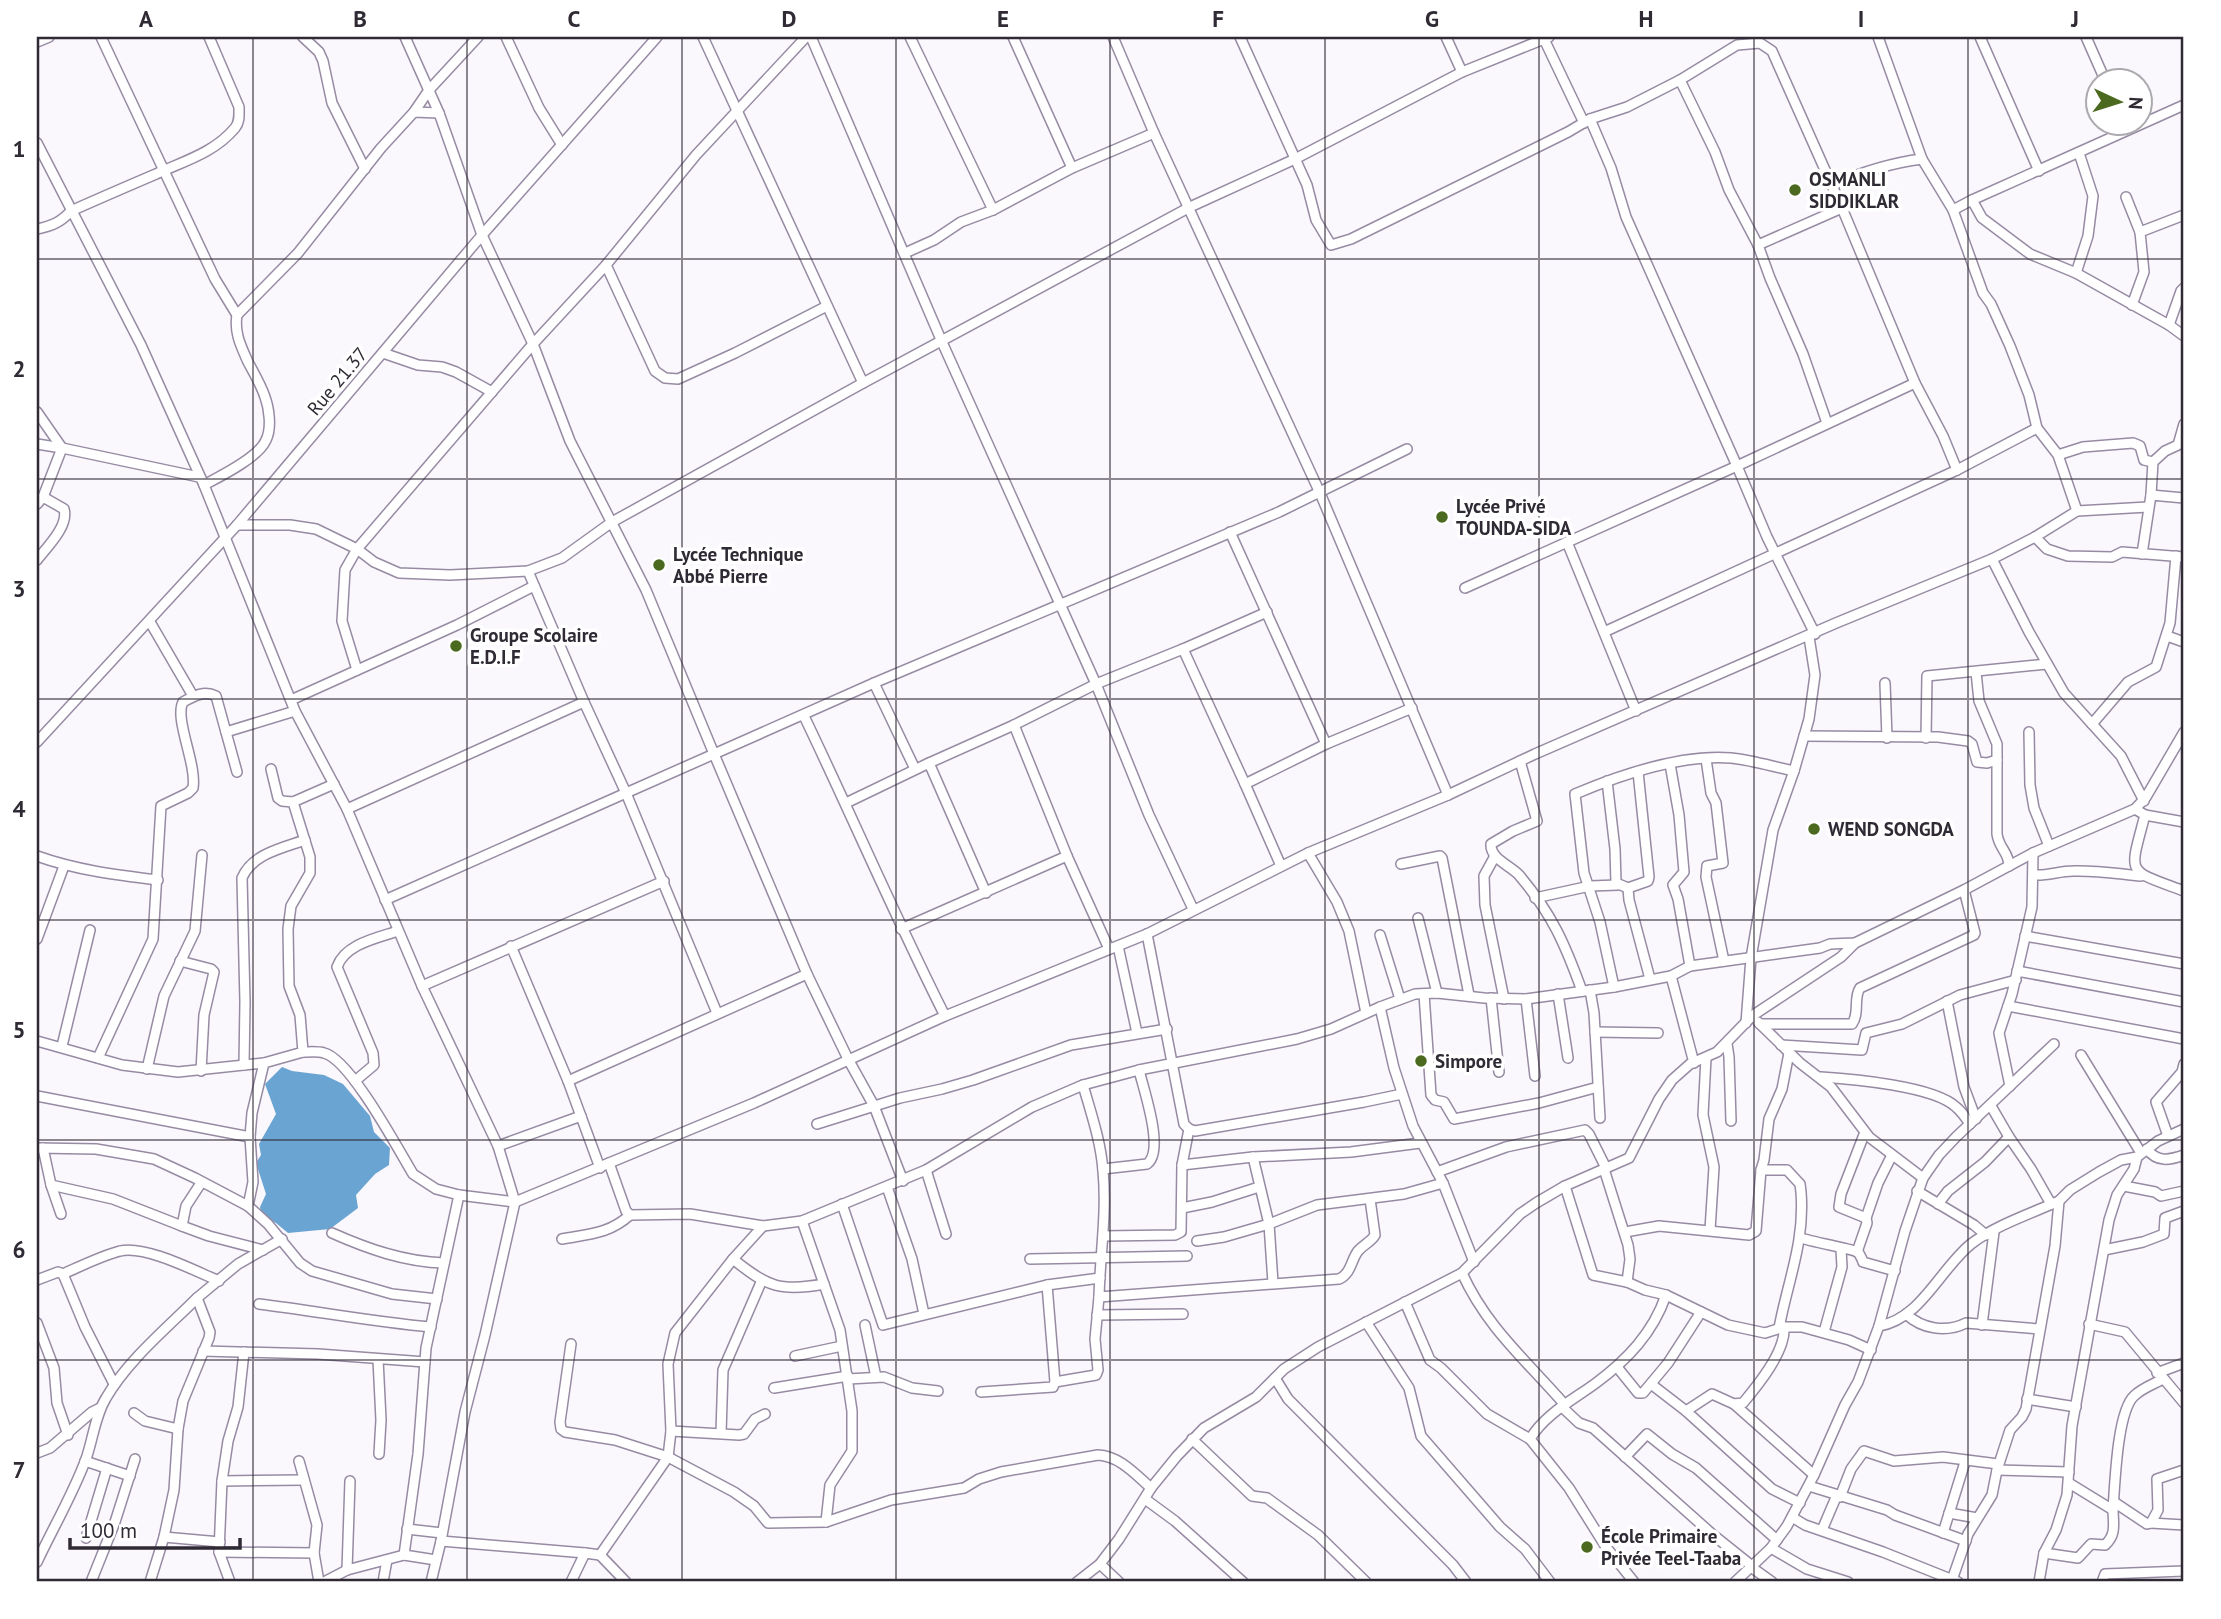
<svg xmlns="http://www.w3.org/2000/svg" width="2221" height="1619" font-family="'PT Sans',sans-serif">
  <rect width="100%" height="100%" fill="#faf7fd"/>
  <polygon fill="#6aa4d2" points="282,1067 292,1071 324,1075 343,1084 370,1116 374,1132 390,1148 389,1165 375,1174 356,1195 358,1208 330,1229 288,1233 276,1223 262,1216 260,1207 266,1194 256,1163 261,1155 259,1144 276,1114 265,1084"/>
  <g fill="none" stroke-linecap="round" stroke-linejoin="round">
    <defs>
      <g id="minor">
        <polyline points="101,37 215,279 237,315"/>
        <polyline points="303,37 319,52 323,61 332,103 365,169"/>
        <polyline points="405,37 439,113 482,235 533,344 570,441 646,590 714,754 874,683 1279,512 1407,449"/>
        <polyline points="506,37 539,108 562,145"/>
        <polyline points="703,37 863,383"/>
        <polyline points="811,37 942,342 1096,684 1149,815 1193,909"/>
        <polyline points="910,37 993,210"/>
        <polyline points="1013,37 1072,168"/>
        <polyline points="1113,37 1154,133 1320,493 1448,795"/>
        <polyline points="1240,37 1307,185 1316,220 1331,245 1351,239 1568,132 1590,119 1627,107 1680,80 1737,45 1760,43 1772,51 1842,208"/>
        <polyline points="1446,37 1462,72"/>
        <polyline points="1543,37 1584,123"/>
        <polyline points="1878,37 1922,159"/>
        <polyline points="1980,37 2039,171"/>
        <polyline points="2086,37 2105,80"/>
        <polyline points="37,42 49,37"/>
        <polyline points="1680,80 1715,152 1729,190 1758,245 1770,278 1803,354 1827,423"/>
        <polyline points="414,112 429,90 478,37"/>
        <polyline points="37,143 141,345 204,485 295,711 347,809 422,986 498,1146 515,1202 485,1335 465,1412 441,1541 431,1582"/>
        <path d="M1832 185C1862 172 1890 163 1922 159L1953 210 1983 293 1991 304 2010 346 2029 395 2037 428 2058 455 2077 511"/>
        <polyline points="2126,197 2140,232"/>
        <polyline points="1972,200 1982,218 2030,254 2076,273 2169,325 2184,336"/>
        <polyline points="1953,210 1972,200 2184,105"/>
        <path d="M37 229C52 226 61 222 71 211 100 198 128 186 156 174 184 161 214 153 235 128 240 122 239 115 239 107L209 37"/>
        <polyline points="1758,245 1842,208 1915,383"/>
        <polyline points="905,253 934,240 961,222 993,210 1072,168 1154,133"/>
        <polyline points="606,265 655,371 665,378 678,379 735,353 827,306"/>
        <polyline points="2076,273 2088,236 2093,196 2079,153"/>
        <polyline points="2132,305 2144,272 2140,232 2184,215"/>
        <polyline points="2169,325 2181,291 2184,288"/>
        <polyline points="383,353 418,365 442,367 456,372 492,392"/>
        <polyline points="37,412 62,448 43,497 37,504"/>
        <polyline points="37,444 62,448 199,477"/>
        <polyline points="2058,455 2083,447 2133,443 2140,446 2144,460 2153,462"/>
        <path d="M204 485C221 476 259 457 266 440 272 428 269 408 265 397 261 385 254 373 248 362 241 346 234 333 237 315L298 253 381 148 414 112 439 113"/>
        <polyline points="2151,495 2153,462 2165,451 2178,445 2184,424"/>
        <polyline points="237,525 290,525 316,529 357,549 374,562 399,573 450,575 528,571 562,558 612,522 863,383 1190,207 1295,159 1462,72 1549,37"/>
        <polyline points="1230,532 1326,744"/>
        <polyline points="2035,537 2047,549 2068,556 2112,557 2122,552 2184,557"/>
        <polyline points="1567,542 1636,711"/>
        <polyline points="2142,554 2151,495 2184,498"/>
        <polyline points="1992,559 2029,632 2064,693 2121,756 2144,801"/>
        <path d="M37 560C47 547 69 526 64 509L43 497"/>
        <polyline points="528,571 584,702 626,793 714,754 807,974 848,1059 874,1106 903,1181"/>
        <polyline points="1465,588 1737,466 1626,217 1611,168 1590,119"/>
        <polyline points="150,622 193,696"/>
        <polyline points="1604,632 1957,470 2037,428"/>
        <polyline points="1815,634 1767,537 1737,466 1915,383 1943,436 1957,470"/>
        <polyline points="2167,636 2184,642"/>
        <polyline points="1183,649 1267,612"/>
        <polyline points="357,670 342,621 345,570 357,549 533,344 606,265 696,155 806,37"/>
        <path d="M1976 672 1979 701 1997 744V834C1999 849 2009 852 2009 866"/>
        <polyline points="874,683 915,769"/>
        <polyline points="1885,683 1887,738"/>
        <polyline points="291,700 457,625 534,586"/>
        <path d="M804 716C852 816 895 917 945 1016"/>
        <polyline points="2092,724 2128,682 2156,667 2170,623 2176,556"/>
        <polyline points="1014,725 1067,856 1109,949"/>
        <polyline points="226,732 295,711"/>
        <polyline points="2029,732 2030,785 2034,808 2049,846"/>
        <polyline points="1804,736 1938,737 1968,741 1972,744 1977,762 1987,763 1997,760"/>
        <polyline points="1926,738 1927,676 2047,664"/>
        <polyline points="37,742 237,525 482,235 657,37"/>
        <polyline points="1706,759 1711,793 1716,803 1723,863 1707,866 1706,877 1724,961"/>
        <path d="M1520 761 1537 821 1513 831 1491 844C1490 859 1510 865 1519 875 1552 914 1565 944 1582 991"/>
        <polyline points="929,763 1014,725 1096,684 1183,649 1245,784"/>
        <polyline points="1670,764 1679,815 1684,872 1673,885 1678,899 1690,966"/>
        <polyline points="1638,772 1649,877 1648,881 1628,888 1629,900 1650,979"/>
        <polyline points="1607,781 1615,849 1616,883 1628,888"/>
        <polyline points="293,802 334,784"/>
        <polyline points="846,803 929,763 986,893"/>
        <polyline points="347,809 584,702"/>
        <path d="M2135 809 2145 815C2129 876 2125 869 2184 891"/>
        <polyline points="2145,815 2184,822"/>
        <polyline points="1308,853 1337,902 1349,931 1366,1013"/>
        <path d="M37 856C76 870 116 875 158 880"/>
        <polyline points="1495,856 1484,876 1485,905 1504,999"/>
        <polyline points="1401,864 1440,856 1442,858 1469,995"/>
        <polyline points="1281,866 1245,784 1326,744 1412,708"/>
        <path d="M2034 875C2048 876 2059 871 2073 871 2096 870 2119 874 2141 876"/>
        <polyline points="1535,898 1590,886 1618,885"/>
        <polyline points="385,900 626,793 717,1013"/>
        <polyline points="1418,918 1437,993"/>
        <polyline points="901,929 1067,856"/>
        <polyline points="1147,934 1184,1124 1189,1129 1195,1131 1364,1102 1402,1094"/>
        <polyline points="1380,935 1400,999"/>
        <polyline points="2025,936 2184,964"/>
        <polyline points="37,939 64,866"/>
        <polyline points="511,946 568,1081 600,1168"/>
        <polyline points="1118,946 1137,1033"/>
        <polyline points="180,961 211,969 214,972 204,1015 201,1071"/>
        <polyline points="2017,971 2184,1002"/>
        <polyline points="1671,976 1694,1063"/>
        <polyline points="422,986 664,881"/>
        <path d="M1614 987 1600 922 1584 873 1575 794C1620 775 1681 754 1731 758 1752 760 1774 767 1794 771"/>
        <polyline points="1590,990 1594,1013 1600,1118"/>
        <polyline points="1424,994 1431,1095 1435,1100 1444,1102 1454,1119 1539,1103 1598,1087"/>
        <polyline points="1558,994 1568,1058"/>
        <polyline points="1491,998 1499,1072"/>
        <polyline points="1526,999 1535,1076"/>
        <polyline points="1947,1001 1964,1087 1976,1119"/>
        <polyline points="2008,1006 2184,1039"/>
        <polyline points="1380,1007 1394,1068 1413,1126 1443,1183 1474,1262"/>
        <polyline points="1758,1022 1800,1063 1831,1087 1869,1137 1923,1178"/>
        <polyline points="1746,1023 1751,958 1773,830 1794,771 1809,719 1815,675 1809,637"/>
        <path d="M1760 1024H1852C1860 1013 1853 998 1860 988L1974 935 1975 933 1964 890"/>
        <polyline points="1595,1032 1658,1033"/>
        <polyline points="37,1041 122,1065 178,1072 264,1063"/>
        <polyline points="1727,1044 1729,1057 1731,1121"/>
        <polyline points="1781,1045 1862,1050 1866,1033 1902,1024 1960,995 2016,980"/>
        <polyline points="62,1046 90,930"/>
        <path d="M303 1052C309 1052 318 1051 324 1053 350 1059 398 1149 413 1174L436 1189 459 1195 515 1202 754 1103 945 1016 1147 934 1308 853 1448 795 1535 754 1836 623 1992 559 2035 537 2077 511 2148 507"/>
        <polyline points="2081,1055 2141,1153"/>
        <path d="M98 1058 153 939 161 806 188 793 193 788C197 764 174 719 183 702 194 696 204 690 216 696L237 772"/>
        <polyline points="1706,1058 1703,1115 1714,1167 1710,1230"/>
        <path d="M244 1065 245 1002 242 878C252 854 282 848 305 840"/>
        <polyline points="147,1069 164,996 195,931 202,855"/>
        <path d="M1821 1077C1852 1079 1934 1086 1956 1107 1961 1111 1966 1118 1970 1124"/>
        <path d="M355 1081 374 1065 373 1053 337 967C345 944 377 938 398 931"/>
        <polyline points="568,1081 807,974"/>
        <path d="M1083 1085C1091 1113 1101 1142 1103 1171 1107 1213 1100 1255 1099 1297L1339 1279C1351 1274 1351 1260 1358 1251 1364 1244 1371 1242 1375 1235L1370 1199"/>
        <polyline points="2010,1086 1999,1033 2012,994 2032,907 2033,853"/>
        <polyline points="37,1096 250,1137"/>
        <polyline points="1991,1106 2009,1137"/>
        <polyline points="817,1124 900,1098 942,1089 973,1080 1071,1045 1167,1029"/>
        <polyline points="2168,1136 2156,1102 2182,1072 2184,1064"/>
        <polyline points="498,1146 581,1116"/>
        <polyline points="37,1148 96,1149 154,1159 195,1178 248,1206 268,1224 300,1263 312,1271 392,1294 437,1299"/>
        <polyline points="43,1148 51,1185 61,1214"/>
        <path d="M2147 1149C2157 1163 2170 1160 2184 1155"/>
        <polyline points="609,1163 626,1211 630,1215 690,1214 763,1226 802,1221 926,1170 1032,1107 1083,1085 1139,1070 1297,1039 1331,1029 1380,1007 1415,994 1437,993 1484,998 1526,999 1614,987 1671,976 1690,966 1820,948 1830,944 1855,943 1964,890 2033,853 2135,809 2146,797 2184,732"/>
        <polyline points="1182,1165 1253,1157"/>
        <path d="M1103 1169 1147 1164C1165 1151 1144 1091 1139 1070"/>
        <polyline points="1604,1169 1628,1245 1630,1259 1627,1282"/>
        <polyline points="926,1170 946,1234"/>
        <path d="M1761 1170H1787L1800 1184 1801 1192C1805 1242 1788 1280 1779 1328"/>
        <polyline points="1437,1172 1506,1147 1585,1130 1589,1134 1606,1168"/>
        <polyline points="201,1183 186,1206 182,1226 209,1236 263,1250"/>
        <polyline points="51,1185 113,1199 182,1226"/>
        <polyline points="1565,1186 1593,1275 1627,1282 1645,1290 1666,1295 1728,1325 1765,1333 1784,1327 1802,1327 1849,1340 1871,1350"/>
        <polyline points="2124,1186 2155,1192 2161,1196 2184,1191"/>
        <polyline points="887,1187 912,1259 924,1314"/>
        <polyline points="1917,1191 1974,1225 1986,1235"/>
        <polyline points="842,1204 883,1325 1047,1285 1100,1278"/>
        <polyline points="1938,1204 1948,1191 1985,1162 2009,1137 2031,1169 2051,1204"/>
        <polyline points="248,1206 253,1182 250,1137 252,1113 264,1063 303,1052 300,1015 289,986 288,929 291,906 310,873 310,857 293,802 282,801 278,798 271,769"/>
        <polyline points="1182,1208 1212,1202 1259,1187"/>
        <polyline points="1866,1218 1878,1183 1892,1155"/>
        <polyline points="802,1221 840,1330 852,1411 852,1451 830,1485 826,1522"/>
        <polyline points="1625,1232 1659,1226 1749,1235 1756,1231 1761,1170 1764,1160 1769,1119 1782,1089 1789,1053"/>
        <path d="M332 1233C368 1249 405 1262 444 1263"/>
        <polyline points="1103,1236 1175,1235 1181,1232 1182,1165 1189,1129"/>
        <path d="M1801 1238C1809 1241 1855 1250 1858 1252 1859 1253 1863 1261 1863 1262L1895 1271"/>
        <path d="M562 1239C589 1234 609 1234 630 1215"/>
        <polyline points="1197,1241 1224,1237 1269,1224 1253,1157 1351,1152 1420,1143"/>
        <polyline points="2104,1250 2143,1242 2164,1234 2165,1218 2184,1211"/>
        <polyline points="1857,1252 1867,1223 1866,1218 1839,1207 1841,1194 1865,1132"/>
        <path d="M733 1259C767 1287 781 1292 824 1284"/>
        <polyline points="1030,1259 1187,1256"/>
        <path d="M1462 1273C1487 1328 1526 1360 1565 1405"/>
        <path d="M63 1274C81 1266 101 1256 120 1251 146 1245 195 1271 219 1281"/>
        <polyline points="37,1280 58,1272 63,1274 85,1327 114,1384"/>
        <polyline points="1273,1283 1269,1224 1317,1205 1404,1194 1443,1183"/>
        <polyline points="1405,1302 1430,1360 1441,1368 1487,1414 1530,1439"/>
        <path d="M259 1304C316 1311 374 1322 431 1327"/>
        <path d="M1906 1314C1922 1329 1946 1333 1966 1323L2039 1329"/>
        <polyline points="1097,1315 1183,1314"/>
        <polyline points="1366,1322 1409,1388 1421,1436 1500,1527 1525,1549 1550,1582"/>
        <polyline points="37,1323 54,1368 57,1403 68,1435"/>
        <polyline points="2089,1324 2125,1332 2184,1403"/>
        <polyline points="865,1325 876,1377"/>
        <polyline points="1982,1325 1994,1232"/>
        <path d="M1879 1326C1921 1319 1940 1269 1971 1244 1994 1226 2032 1213 2059 1201L2070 1190 2099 1172 2121 1160 2137 1157 2158 1141 2184 1129"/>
        <polyline points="1824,1332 1842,1267 1841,1249"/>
        <path d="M571 1344 560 1422 561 1429 565 1432 615 1440 668 1457 734 1492 754 1506 768 1523 826 1522 891 1500 964 1488 979 1479 1001 1472 1098 1455C1120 1456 1136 1475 1151 1488"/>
        <polyline points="203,1351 318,1354 425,1362"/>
        <polyline points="795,1356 842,1346"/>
        <polyline points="378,1359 381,1420 379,1454"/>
        <polyline points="1617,1367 1638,1393 1643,1393 1668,1363 1701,1312"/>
        <polyline points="2157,1373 2184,1363"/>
        <polyline points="1275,1378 1288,1399 1453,1565 1466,1582"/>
        <polyline points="848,1379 884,1377 912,1388 938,1391"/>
        <polyline points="1055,1382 1096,1375 1098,1370 1095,1339 1099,1297"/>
        <polyline points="1651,1384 1686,1411 1772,1489 1800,1503"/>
        <polyline points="774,1388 848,1376"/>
        <polyline points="981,1392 1053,1387 1055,1382 1047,1285"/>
        <polyline points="2027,1399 2076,1407"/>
        <polyline points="1734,1404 1814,1475"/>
        <polyline points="1562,1407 1579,1423 1593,1428 1602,1436 1712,1534 1752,1566"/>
        <path d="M1686 1411 1712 1394 1734 1404 1743 1403C1758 1385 1786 1351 1784 1327"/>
        <polyline points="134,1413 145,1421 178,1429"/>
        <polyline points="671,1431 739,1435 744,1434 755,1419 765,1414"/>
        <polyline points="721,1433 723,1370 762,1280"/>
        <polyline points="1192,1439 1252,1496 1267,1498 1318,1535 1366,1582"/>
        <polyline points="37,1453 50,1448 92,1412 100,1408"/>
        <polyline points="1625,1457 1647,1434 1672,1454 1696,1468 1777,1540"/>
        <polyline points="85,1461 130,1476"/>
        <polyline points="299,1461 317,1525 314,1553 319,1582"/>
        <polyline points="1997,1470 2069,1472"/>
        <polyline points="222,1481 304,1480"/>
        <polyline points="2069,1483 2113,1510"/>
        <polyline points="1809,1486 1887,1510 1895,1515 1966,1541"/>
        <polyline points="1840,1497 1851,1469 1864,1451 1894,1461 1943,1457 1998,1464"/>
        <polyline points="1145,1499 1175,1521 1243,1582"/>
        <polyline points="2114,1502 2147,1524 2151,1523 2158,1510 2157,1479 2184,1470"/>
        <polyline points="1949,1513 1977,1518"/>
        <polyline points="1792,1517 1805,1525 1883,1552 1958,1582"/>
        <polyline points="2151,1523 2184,1525"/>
        <polyline points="407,1529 442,1533"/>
        <polyline points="1822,1530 1837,1495"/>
        <polyline points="1943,1533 1965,1462"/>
        <polyline points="164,1537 220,1542"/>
        <polyline points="86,1538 107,1468"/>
        <polyline points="441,1541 585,1553"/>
        <polyline points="1771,1548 1807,1569 1848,1582"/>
        <polyline points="219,1552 314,1553"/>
        <path d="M2044 1553 2078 1558 2091 1544 2105 1545C2117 1534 2113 1523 2113 1509 2115 1484 2117 1412 2134 1396 2142 1388 2154 1384 2163 1379"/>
        <polyline points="404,1555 418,1454 426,1348 459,1195"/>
        <polyline points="600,1555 626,1582"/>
        <path d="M37 1562C53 1528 73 1494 86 1459 93 1439 95 1416 106 1398 128 1360 166 1329 197 1298"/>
        <polyline points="1100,1564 1119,1582"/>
        <polyline points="1751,1567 1772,1582"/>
        <polyline points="347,1570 350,1481"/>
        <polyline points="1952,1580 1968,1534 1992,1495 1997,1470 2010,1430 2022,1417 2026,1409 2055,1246 2059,1201"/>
        <polyline points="91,1582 115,1522 135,1459"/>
        <polyline points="150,1582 164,1537 174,1490 178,1429 183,1401 209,1338 210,1332 197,1298 238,1264 282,1239"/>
        <polyline points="230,1582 219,1552 222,1481 228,1441 238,1407 244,1352"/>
        <polyline points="324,1582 347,1570 404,1555 436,1560"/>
        <polyline points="383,1582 387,1560"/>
        <polyline points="571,1582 585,1553 600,1555 668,1457 671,1431 668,1364 675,1333 733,1259 763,1226"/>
        <polyline points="1077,1582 1100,1564 1119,1539 1151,1488 1177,1456 1204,1428 1256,1397 1284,1369 1318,1347 1462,1273 1520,1214 1536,1203 1565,1186 1629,1158 1659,1099 1672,1080 1690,1064 1717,1052 1752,1016 1841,957 1855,943"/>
        <path d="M1634 1582 1606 1547 1569 1488 1530 1439C1545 1414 1573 1400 1596 1383 1627 1360 1653 1333 1666 1295"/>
        <polyline points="1735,1582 1771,1548 1787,1526 1814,1475 1845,1405 1858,1382 1879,1326 1905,1231 1923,1178 1939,1155 1956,1137 2054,1044"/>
        <polyline points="2039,1582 2044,1553 2056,1530 2067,1495 2072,1426 2109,1220 2117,1195 2134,1169 2137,1157"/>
        <polyline points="2102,1582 2105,1574 2184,1571"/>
      </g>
    </defs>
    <use href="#minor" stroke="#978ba3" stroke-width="12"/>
    <use href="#minor" stroke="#fff" stroke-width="9"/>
  </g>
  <path fill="none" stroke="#2f2a34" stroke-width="2" stroke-opacity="0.55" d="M253 37V1582M467 37V1582M682 37V1582M896 37V1582M1110 37V1582M1325 37V1582M1539 37V1582M1754 37V1582M1968 37V1582M37 259H2184M37 479H2184M37 699H2184M37 920H2184M37 1140H2184M37 1360H2184"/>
  <g fill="#4b691f" stroke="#fff" stroke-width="2.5">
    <circle cx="1795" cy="190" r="7"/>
    <circle cx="1442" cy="517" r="7"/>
    <circle cx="659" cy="565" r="7"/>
    <circle cx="456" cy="646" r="7"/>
    <circle cx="1814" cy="829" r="7"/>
    <circle cx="1421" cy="1061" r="7"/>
    <circle cx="1587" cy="1547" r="7"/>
  </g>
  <g text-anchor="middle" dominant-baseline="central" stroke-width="7" stroke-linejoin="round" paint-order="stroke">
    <g font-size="19" font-weight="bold" fill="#2f2a34" stroke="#fff" text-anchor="start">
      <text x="1809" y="179">OSMANLI<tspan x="1809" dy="22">SIDDIKLAR</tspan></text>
      <text x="1456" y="506">Lycée Privé<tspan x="1456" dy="22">TOUNDA-SIDA</tspan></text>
      <text x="673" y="554">Lycée Technique<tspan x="673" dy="22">Abbé Pierre</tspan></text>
      <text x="470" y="635">Groupe Scolaire<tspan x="470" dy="22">E.D.I.F</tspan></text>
      <text x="1828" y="829">WEND SONGDA</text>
      <text x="1435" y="1061">Simpore</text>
      <text x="1601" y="1536">École Primaire<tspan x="1601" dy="22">Privée Teel-Taaba</tspan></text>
    </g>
    <g font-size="19" fill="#2f2a34" stroke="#fff">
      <text transform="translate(337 381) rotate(-50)">Rue 21.37</text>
    </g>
  </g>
  <rect width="2221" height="1619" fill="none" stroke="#ffffff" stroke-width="77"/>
  <g transform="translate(2119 102) rotate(94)"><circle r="33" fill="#ffffff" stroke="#acaaae" stroke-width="2"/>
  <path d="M0-5L12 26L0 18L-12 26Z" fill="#4b691f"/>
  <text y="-10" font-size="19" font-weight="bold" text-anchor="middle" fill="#2f2a34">N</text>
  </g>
  <path d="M70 1538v10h170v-10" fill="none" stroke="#2f2a34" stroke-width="3.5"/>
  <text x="80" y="1538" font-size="21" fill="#2f2a34" stroke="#ffffff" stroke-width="5" paint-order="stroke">100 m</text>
  <rect x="38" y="38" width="2144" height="1542" fill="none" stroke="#2f2a34" stroke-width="2.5"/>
  <g font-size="23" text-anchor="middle" font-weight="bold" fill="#2f2a34">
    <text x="146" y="27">A</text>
    <text x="360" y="27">B</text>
    <text x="574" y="27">C</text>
    <text x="789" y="27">D</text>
    <text x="1003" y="27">E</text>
    <text x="1218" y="27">F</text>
    <text x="1432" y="27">G</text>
    <text x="1646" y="27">H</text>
    <text x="1861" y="27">I</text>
    <text x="2075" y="27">J</text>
    <text x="19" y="157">1</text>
    <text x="19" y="377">2</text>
    <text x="19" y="597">3</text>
    <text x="19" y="817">4</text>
    <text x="19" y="1038">5</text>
    <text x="19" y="1258">6</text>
    <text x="19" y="1478">7</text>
  </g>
</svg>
